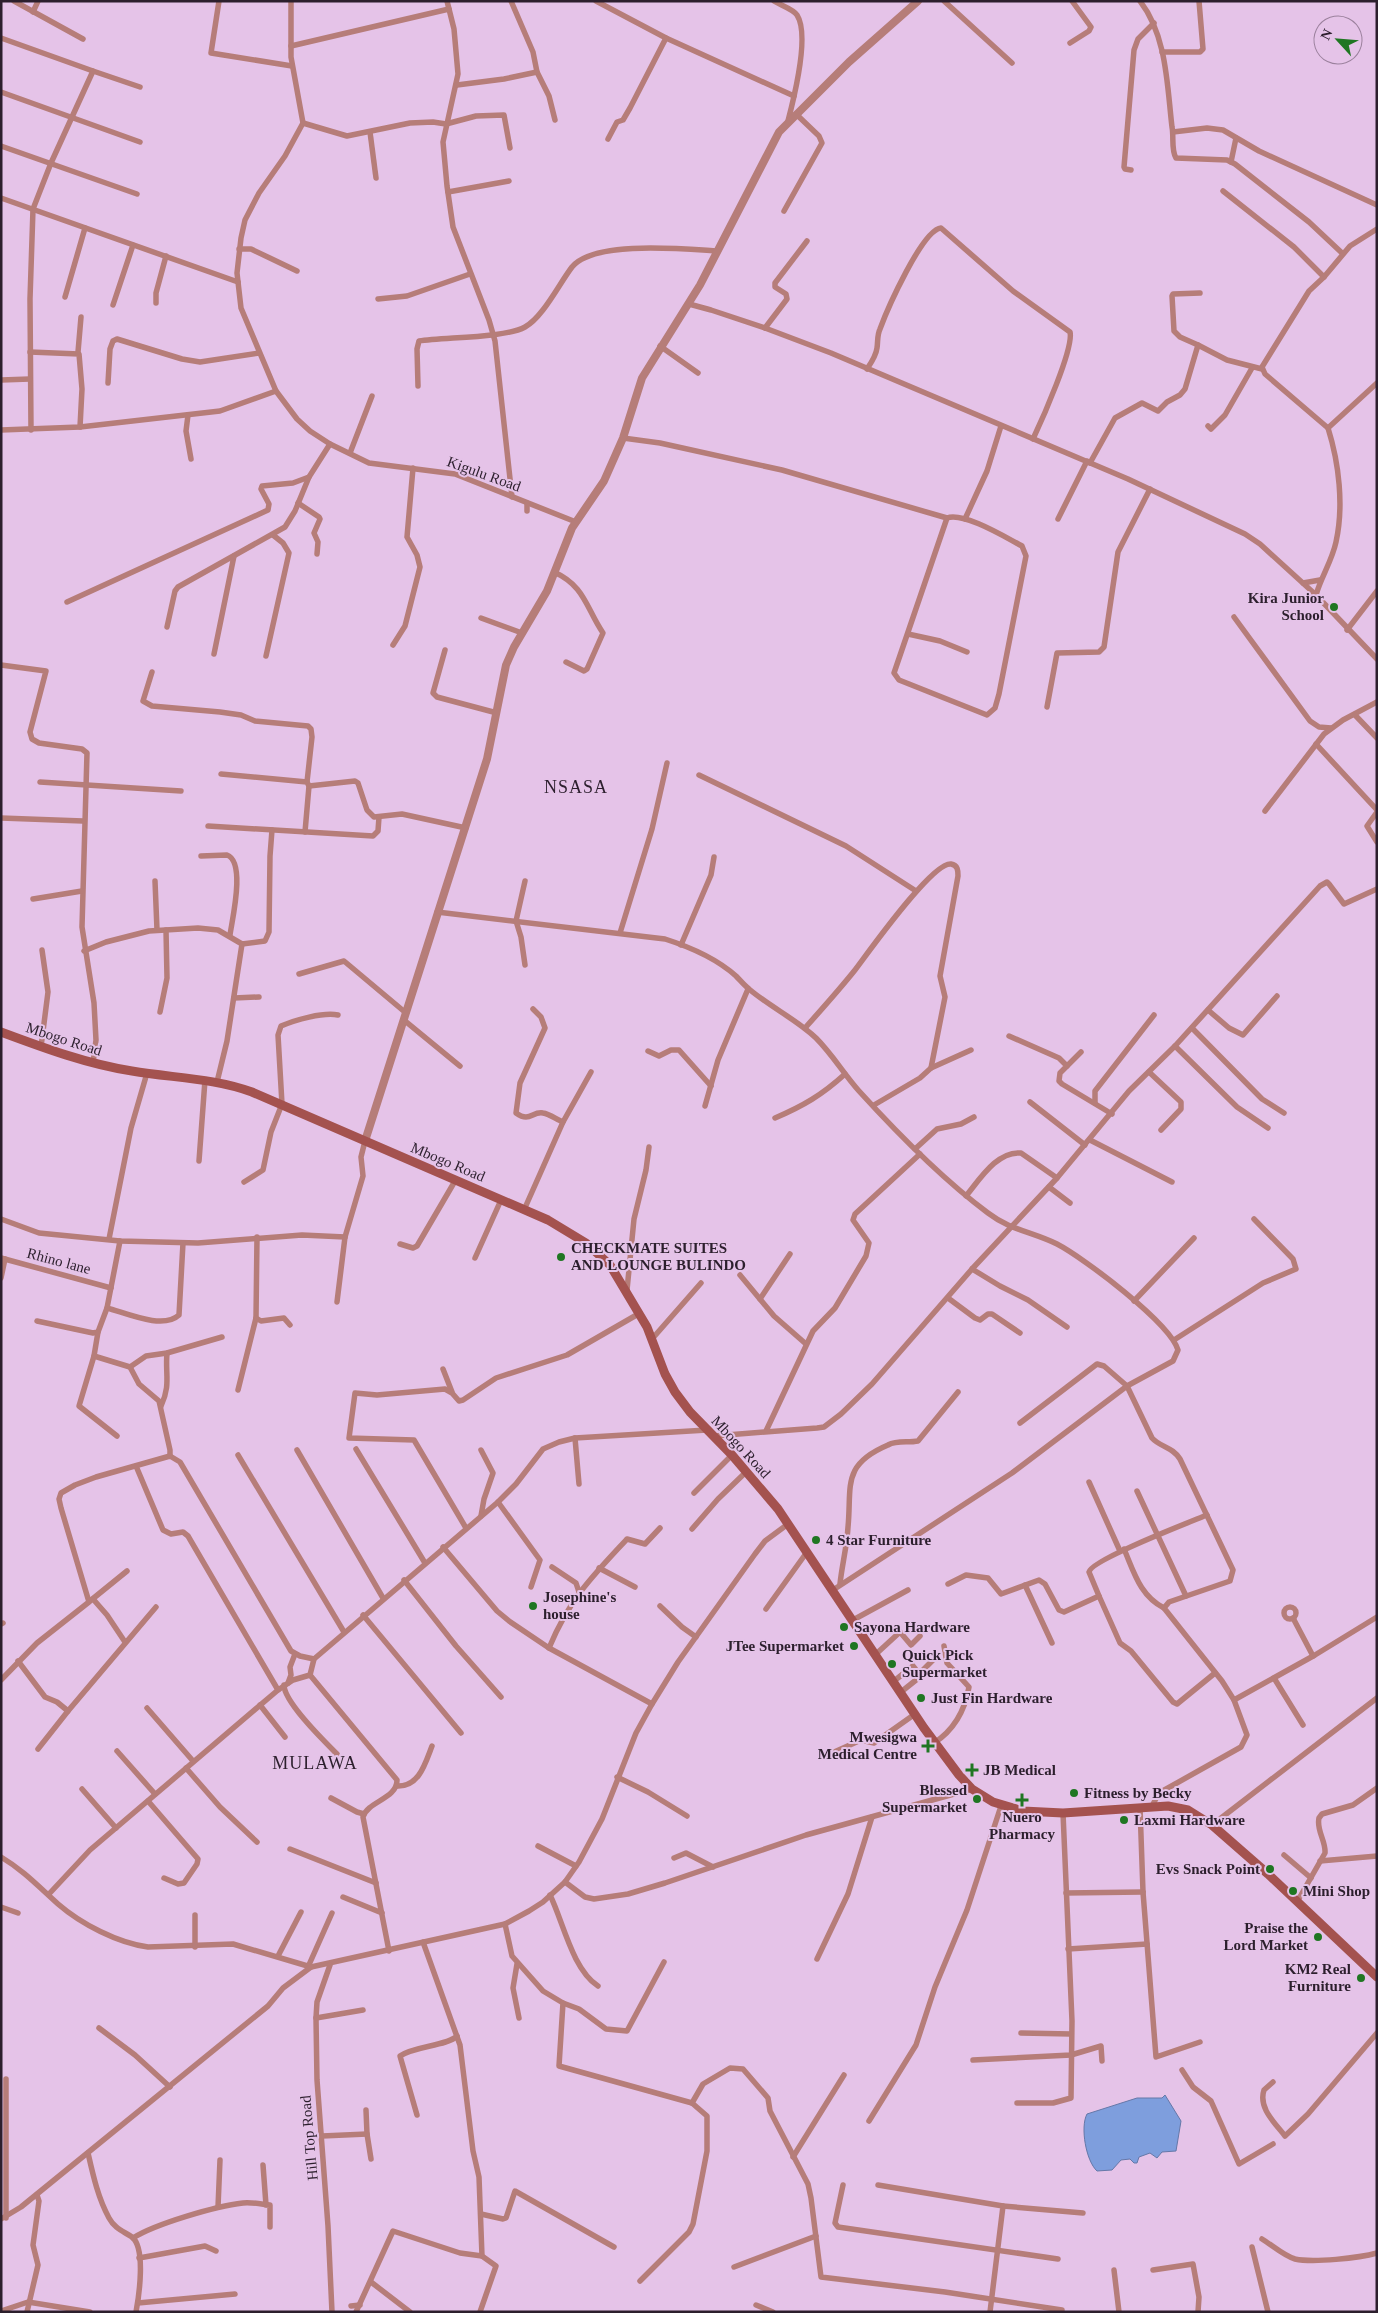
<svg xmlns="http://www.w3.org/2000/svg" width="1378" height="2313" font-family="'Times New Roman',serif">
  <rect width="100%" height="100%" fill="#e5c3e8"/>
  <path fill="#7e9edd" stroke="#6578a8" d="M1165 2095 1181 2121 1176 2151 1162 2152 1157 2158 1150 2153 1139 2157 1137 2163H1134L1130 2159 1121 2160 1112 2170 1097 2171C1086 2161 1080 2127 1087 2114L1137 2098H1162Z"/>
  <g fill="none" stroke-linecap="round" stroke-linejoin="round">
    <g stroke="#b67d79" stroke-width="5.5">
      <polyline points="14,1 83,39"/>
      <polyline points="219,1 211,53 292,66"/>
      <polyline points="291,1 291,57 303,123 285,156 259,193 245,220 241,238 237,273 241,308 276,391 297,419 310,431 330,444 369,463 455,474 576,522"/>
      <polyline points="447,1 454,29 458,74 443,142 447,186 453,227 489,320 495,341 512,497"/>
      <polyline points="511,1 533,52 537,72 549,96 555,120"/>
      <polyline points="596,1 666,38 794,96"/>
      <path d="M774 1C780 5 793 9 797 15 810 35 794 98 788 121"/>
      <polyline points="944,1 1012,63"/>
      <path d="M1140 1C1167 36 1167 85 1172 127 1174 137 1171 150 1176 158L1227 160 1235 164 1309 222 1342 253"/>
      <polyline points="33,12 38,1"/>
      <polyline points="1,38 93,71 51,163 33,209 30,299 31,430"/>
      <polyline points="1070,43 1089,31 1091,27 1072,1"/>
      <polyline points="291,46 449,9"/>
      <polyline points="1162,52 1200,52 1203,49 1199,1"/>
      <polyline points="93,71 140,87"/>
      <polyline points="457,85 504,79 537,72"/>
      <polyline points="1,92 140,142"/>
      <polyline points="303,123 347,136 410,123 433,122 446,124 476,116 504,115 510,148"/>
      <polyline points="370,132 376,178"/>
      <polyline points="1173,132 1207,128 1223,130 1259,151 1377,205"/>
      <polyline points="608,139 617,122 623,120 630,108 666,38"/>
      <polyline points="1,146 137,194"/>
      <polyline points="1231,162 1236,138"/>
      <polyline points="1131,170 1125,169 1124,167 1134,50 1138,39 1154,23"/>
      <polyline points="1223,191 1294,247 1324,277"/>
      <polyline points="448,192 509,181"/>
      <polyline points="1,198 238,282"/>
      <polyline points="784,211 822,143 819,136 796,114"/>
      <polyline points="239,249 251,249 297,271"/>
      <polyline points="65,297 85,228"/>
      <polyline points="378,299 407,296 470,274"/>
      <polyline points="156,303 156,293 166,256"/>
      <polyline points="689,304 711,310 765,328 831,353 1128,479 1245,534 1260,544 1316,595 1377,659"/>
      <polyline points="113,305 133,245"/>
      <polyline points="765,328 787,299 786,294 775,287 775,283 807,241"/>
      <polyline points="1198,345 1180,337 1174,331 1172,296 1173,294 1200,293"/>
      <polyline points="660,346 698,373"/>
      <polyline points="30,352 79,354 82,389 80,427"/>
      <polyline points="78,352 81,317"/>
      <path d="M867 369C871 363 876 356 877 348 878 342 877 335 880 329 887 310 922 230 941 228L1013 291 1070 332C1074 348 1042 420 1033 439"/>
      <polyline points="1,380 30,379"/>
      <polyline points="108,383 110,349 113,341 117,339 182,359 200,362 259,353"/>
      <path d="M418 386 417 349 419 341C445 337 505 338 525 327 543 317 559 284 572 267 594 240 684 249 717 251"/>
      <polyline points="188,415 186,431 191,459"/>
      <polyline points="1208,426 1211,429 1225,415 1252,368"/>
      <polyline points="1328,428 1265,374 1262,367 1309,291 1324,277 1350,246 1377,229"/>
      <polyline points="1,430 80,427 220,411 276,391"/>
      <path d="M623 438 660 443 782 470 947 518C964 512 1005 537 1022 546L1026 556 999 694 995 708 987 715 899 680 894 673 947 518"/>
      <polyline points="350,453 372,396"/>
      <polyline points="1090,463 1115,418 1142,403 1158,411 1167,402 1180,395 1185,389 1198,345 1227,360 1262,369"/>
      <polyline points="298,503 319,517 320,519 314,533 318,542 317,554"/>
      <polyline points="527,511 527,503"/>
      <polyline points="965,519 987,471 1001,426"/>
      <polyline points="1058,519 1087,461"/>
      <path d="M554 572C585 586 586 608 603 633L587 669 584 671 566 662"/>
      <polyline points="1303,583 1320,580"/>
      <path d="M1316 595C1321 577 1332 561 1336 542 1344 506 1339 463 1328 428L1377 383"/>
      <polyline points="67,602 268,510 269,504 261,489 262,486 293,483 309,477 330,444"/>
      <polyline points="1234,617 1310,721 1319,727 1331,728"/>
      <polyline points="481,618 522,633"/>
      <polyline points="167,627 175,591 178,587 285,527 295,511 309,477"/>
      <polyline points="1347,630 1377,591"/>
      <polyline points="908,634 940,641 967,652"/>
      <polyline points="393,645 405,626 420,567 417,555 407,537 413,468"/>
      <polyline points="445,650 433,693 437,697 497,713"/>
      <polyline points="214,654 234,556"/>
      <polyline points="266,656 289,553 283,543 273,535"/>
      <polyline points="1,665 46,671 30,732 32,739 39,743 82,749 87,753 82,927 94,1003 96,1040 93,1063"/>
      <polyline points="152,672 143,701 152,706 220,712 241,715 255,721 308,726 311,729 312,737 307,782"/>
      <polyline points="1047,707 1057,653 1099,652 1104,647 1118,552 1150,489"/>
      <polyline points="1355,715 1377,738"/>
      <polyline points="1316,744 1377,810"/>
      <polyline points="221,774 307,782 309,786 305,832"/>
      <polyline points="699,775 846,846 916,891"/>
      <polyline points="40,782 181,791"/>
      <polyline points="309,786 355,781 358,783 367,810 374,817 402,814 466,828"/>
      <polyline points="1265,811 1324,734 1343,720 1377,702"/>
      <polyline points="1377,812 1367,826 1377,842"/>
      <polyline points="1,818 83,821"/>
      <polyline points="208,826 373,836 378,831 379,817"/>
      <path d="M201 856 227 855C246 862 232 920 230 935"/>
      <polyline points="155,881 157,930"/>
      <polyline points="33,899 82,891"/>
      <path d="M437 912 665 939C690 947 716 958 736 976 740 980 744 985 749 989 770 1007 796 1019 816 1038 832 1054 844 1074 859 1091 899 1135 941 1178 988 1213 1010 1230 1033 1232 1057 1244 1084 1258 1170 1323 1178 1350L1173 1361 1127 1386 1152 1438C1160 1447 1173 1447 1180 1459L1233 1570 1230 1581 1169 1602 1164 1608 1222 1681 1234 1700 1247 1735 1241 1747 1159 1793 1152 1806"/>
      <polyline points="620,933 652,829 667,763"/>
      <polyline points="681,945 711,875 714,857"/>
      <polyline points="84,951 106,942 149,931 198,928 218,930 242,944 265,941 269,932 270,856 272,830"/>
      <polyline points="525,965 521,937 516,921 525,881"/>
      <polyline points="299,974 344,961 406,1013"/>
      <polyline points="234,998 259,997"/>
      <path d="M533 1009 541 1017 545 1028 520 1083 516 1113C530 1123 532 1111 543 1113 550 1114 557 1120 563 1122"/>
      <polyline points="1208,1010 1229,1028 1243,1035 1277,996"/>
      <polyline points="160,1012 167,978 166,930"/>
      <polyline points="404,1020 460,1066"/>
      <path d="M805 1028C822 1009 839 990 855 970 868 953 932 862 951 864 958 865 958 871 958 876L940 976 945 997 931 1068"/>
      <polyline points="1192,1028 1262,1099 1284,1113"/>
      <polyline points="1009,1036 1059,1058 1067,1066 1060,1073 1059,1081 1062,1084 1112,1114"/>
      <polyline points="1175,1046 1237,1107 1268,1128"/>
      <polyline points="41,1047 48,992 42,950"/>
      <polyline points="648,1051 659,1056 671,1050 679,1050 711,1086"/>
      <polyline points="1067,1066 1081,1052"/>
      <polyline points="1149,1072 1181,1102 1181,1109 1161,1130"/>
      <polyline points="217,1082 227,1041 242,944"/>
      <polyline points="1030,1102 1085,1145"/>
      <polyline points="1095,1103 1095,1091 1154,1015"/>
      <polyline points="874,1105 920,1078 931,1068 971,1050"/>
      <polyline points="705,1106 718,1060 748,989"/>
      <path d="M775 1118C803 1106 822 1095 845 1074"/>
      <polyline points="1090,1140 1172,1182"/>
      <polyline points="915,1149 937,1129 961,1124 974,1117"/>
      <polyline points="199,1161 205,1080"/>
      <path d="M244 1182 263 1170 271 1132 282 1104 278 1035 281 1026C295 1020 323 1012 338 1015"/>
      <polyline points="1049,1187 1070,1203"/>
      <path d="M966 1196C980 1179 997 1151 1021 1153L1057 1178"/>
      <polyline points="524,1210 563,1122 591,1072"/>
      <polyline points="1,1219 39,1233 120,1241 198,1243 302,1235 345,1237"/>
      <polyline points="257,1237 256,1318 261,1321 284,1318 290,1325"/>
      <polyline points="109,1239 131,1128 147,1073"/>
      <polyline points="400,1244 413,1248 417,1246 455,1181"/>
      <polyline points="1,1258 111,1288"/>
      <polyline points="475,1258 501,1200"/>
      <polyline points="972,1269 1000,1286 1028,1300 1067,1327"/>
      <polyline points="740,1275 774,1316 806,1344"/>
      <polyline points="1,1278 5,1259"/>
      <polyline points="627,1290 634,1219 646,1170 649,1147"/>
      <polyline points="948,1298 975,1318 980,1320 988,1314 992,1314 1020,1333"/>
      <polyline points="760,1299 790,1254"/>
      <polyline points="1134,1301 1194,1238"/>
      <polyline points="337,1302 345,1237 363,1176 361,1157 365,1141"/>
      <path d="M107 1308C126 1313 163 1330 179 1315L183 1243"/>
      <polyline points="37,1321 93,1333 98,1332 107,1308 120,1241"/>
      <polyline points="98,1332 94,1356 130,1367 139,1384 159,1401 170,1450 170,1456"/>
      <polyline points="652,1339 701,1283"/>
      <polyline points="1174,1340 1263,1283 1296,1269 1293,1259 1254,1219"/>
      <polyline points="94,1356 79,1406 117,1436"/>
      <polyline points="130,1367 146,1356 167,1353 222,1337"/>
      <polyline points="443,1369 452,1392"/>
      <polyline points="238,1390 256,1318"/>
      <path d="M161 1406C171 1385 165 1374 167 1353"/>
      <polyline points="766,1431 813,1331 835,1308 866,1256 869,1243 853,1220 855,1214 920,1154"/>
      <polyline points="714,1436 817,1428 824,1427 841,1414 872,1384 972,1269 1057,1178 1129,1091 1175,1046 1320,886 1327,882 1329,884 1344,904 1377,889"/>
      <polyline points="575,1438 579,1484"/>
      <polyline points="356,1449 425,1563"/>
      <polyline points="297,1450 383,1598"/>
      <polyline points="238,1455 344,1632"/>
      <polyline points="136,1466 163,1530 171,1534 183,1532 188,1536 278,1690"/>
      <polyline points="1089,1482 1120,1551"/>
      <polyline points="1137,1491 1186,1596"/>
      <polyline points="694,1493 732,1455"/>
      <polyline points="498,1502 540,1560 531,1587"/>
      <polyline points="481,1516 484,1499 493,1473 481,1450"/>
      <polyline points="466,1528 414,1440 349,1438 355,1393 377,1395 445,1389 452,1393 459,1401 463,1400 496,1378 567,1355 640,1313"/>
      <polyline points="692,1529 718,1499 746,1472"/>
      <polyline points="443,1547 497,1611 509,1621 549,1648 652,1704"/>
      <path d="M1124 1549C1134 1572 1140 1596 1164 1608"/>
      <polyline points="552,1567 576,1583 579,1592"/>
      <polyline points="599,1568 635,1587"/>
      <polyline points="404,1580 456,1646 501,1697"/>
      <path d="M840 1584C842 1565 847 1546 848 1527 852 1486 841 1465 888 1445 897 1440 908 1443 918 1441L958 1392"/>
      <path d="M948 1584 966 1575 988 1578 1001 1594 1039 1580 1045 1584 1059 1610 1064 1612 1099 1596 1089 1572C1091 1560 1190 1522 1207 1515"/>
      <polyline points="1025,1585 1052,1643"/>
      <polyline points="833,1590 1012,1473 1127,1386 1104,1366 1097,1364 1020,1423"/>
      <polyline points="1099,1596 1120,1643 1131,1651 1173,1702 1177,1704 1215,1673"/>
      <polyline points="93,1599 107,1615 125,1642"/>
      <polyline points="90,1601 127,1571"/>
      <polyline points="660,1606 682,1627 696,1637"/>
      <circle cx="1290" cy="1613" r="6"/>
      <polyline points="766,1609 807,1552"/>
      <polyline points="363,1615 461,1733"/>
      <polyline points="1293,1618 1313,1656"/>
      <polyline points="853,1620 908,1590"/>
      <polyline points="1,1624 3,1623"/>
      <path d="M549 1648C569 1600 592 1576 627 1539L645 1544 660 1528"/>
      <polyline points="876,1654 900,1632 911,1645 920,1636"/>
      <polyline points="18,1661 45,1697 57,1702 68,1711"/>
      <polyline points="919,1674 935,1658"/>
      <path d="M310 1675 397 1780C397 1799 368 1801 363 1817L389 1951"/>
      <polyline points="1274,1678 1303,1725"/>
      <polyline points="1,1680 37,1643 89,1602 61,1508 59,1499 61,1493 75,1485 96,1477 170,1456 180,1462 291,1651 300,1656 314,1659"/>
      <polyline points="894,1681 913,1666 921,1676 901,1692"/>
      <polyline points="288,1683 291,1675 290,1667 295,1654"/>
      <path d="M284 1685C284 1702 324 1741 337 1754"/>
      <polyline points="1234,1700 1315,1655 1377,1617"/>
      <polyline points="260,1705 285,1737"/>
      <polyline points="147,1708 193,1761"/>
      <path d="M934 1743C954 1730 965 1710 969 1687L947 1663 944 1646"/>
      <polyline points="38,1749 68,1711 156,1607"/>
      <polyline points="117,1751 155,1794"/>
      <polyline points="832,1753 861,1740 874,1743 915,1714"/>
      <polyline points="186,1768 220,1807 257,1842"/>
      <polyline points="617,1777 648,1792 687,1816"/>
      <path d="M397 1786C419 1787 425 1764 432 1746"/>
      <polyline points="82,1789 116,1828"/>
      <polyline points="331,1798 357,1812 364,1814"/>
      <polyline points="148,1801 198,1859 197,1864 184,1883 178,1884 164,1878"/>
      <polyline points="1140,1807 1143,1892 1156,2057 1200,2042"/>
      <polyline points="1212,1825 1377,1698"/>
      <polyline points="538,1846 576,1866"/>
      <polyline points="290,1849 376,1883"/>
      <polyline points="1284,1855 1311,1878"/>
      <path d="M1 1857C23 1870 39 1887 58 1904 81 1924 118 1943 148 1947L233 1944 311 1967 505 1924 529 1911 543 1902 565 1882 579 1862 602 1819 636 1733 652 1704 678 1662 755 1554 765 1541 788 1524"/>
      <polyline points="674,1858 686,1853 713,1867"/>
      <polyline points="1320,1861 1377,1856"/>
      <polyline points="565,1882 585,1897 594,1899 628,1894 665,1883 806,1835 972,1789"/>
      <polyline points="1066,1893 1143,1892"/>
      <polyline points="49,1894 90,1850 278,1690 293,1680 310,1675 314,1659 498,1502 516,1484 543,1449 559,1442 575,1438 707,1430"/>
      <path d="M550 1895C563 1921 572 1969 598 1986"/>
      <polyline points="343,1897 382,1913"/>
      <path d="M1297 1902 1325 1853C1326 1841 1316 1830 1319 1818L1322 1814 1353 1805 1377 1788"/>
      <polyline points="1,1907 18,1913"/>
      <polyline points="195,1915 195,1947"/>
      <polyline points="505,1924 512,1956 543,1991 563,2003 579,2009 606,2029 627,2031 664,1962"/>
      <polyline points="423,1942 460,2045 473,2151 479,2177 482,2256 496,2266 480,2312"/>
      <polyline points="1068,1949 1147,1944"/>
      <polyline points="278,1956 301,1912"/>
      <polyline points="817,1959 848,1894 872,1817"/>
      <polyline points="517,1964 513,1988 519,2018"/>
      <polyline points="330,1965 317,2002 316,2018 317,2080 328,2226 332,2312"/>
      <polyline points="308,1967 332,1913"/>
      <polyline points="563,2003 559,2066 692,2103 707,2116 707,2151 693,2224 689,2232 640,2281"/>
      <polyline points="316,2018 363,2010"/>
      <polyline points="99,2028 135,2055 170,2087"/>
      <polyline points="1021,2033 1071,2034"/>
      <polyline points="973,2060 1071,2055 1101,2046 1102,2061"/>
      <polyline points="1182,2070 1193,2087 1211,2101 1239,2164 1273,2144"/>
      <path d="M1273 2082 1264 2090C1258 2108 1275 2123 1285 2136L1308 2114 1377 2033"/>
      <polyline points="692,2103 703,2084 730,2068 743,2069 768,2098 770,2111 808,2184 811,2198 821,2277 945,2292 1062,2310"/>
      <polyline points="1017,2103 1053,2103 1071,2098 1072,2021 1063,1813"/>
      <polyline points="366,2110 367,2134 371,2159"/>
      <path d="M417 2115 400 2056C414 2046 447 2046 457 2036"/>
      <polyline points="869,2121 916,2045 935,1987 967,1910 1001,1806"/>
      <polyline points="322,2136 367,2134"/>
      <path d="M88 2153C93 2175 98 2198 109 2218 115 2229 123 2231 132 2237 146 2248 139 2296 136 2312"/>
      <polyline points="793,2157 844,2075"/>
      <polyline points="263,2165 266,2205"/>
      <polyline points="843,2185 835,2223 838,2227 1058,2259"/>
      <polyline points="878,2185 1003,2206 990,2312"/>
      <polyline points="1003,2206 1083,2213"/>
      <polyline points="218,2207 220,2160"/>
      <polyline points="481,2214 503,2219 506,2218 515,2191 614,2247"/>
      <polyline points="6,2218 6,2079"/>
      <polyline points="1,2219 21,2207 268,2006 283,1988 311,1967"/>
      <path d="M133 2238C155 2224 216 2206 243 2203 251 2202 261 2204 270 2205V2227"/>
      <path d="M1262 2239C1272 2245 1284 2256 1295 2259 1313 2263 1359 2258 1377 2253"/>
      <polyline points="1252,2247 1268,2312"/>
      <polyline points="139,2258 205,2246 216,2251"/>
      <polyline points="734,2267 816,2236"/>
      <polyline points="1114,2270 1119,2312"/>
      <polyline points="1153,2270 1193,2264 1199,2297 1198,2312"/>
      <polyline points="371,2282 410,2312"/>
      <polyline points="138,2303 235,2294"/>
      <polyline points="756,2305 773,2312"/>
      <polyline points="351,2306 360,2305"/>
      <polyline points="1,2311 28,2302 90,2312"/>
      <polyline points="27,2312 38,2265 33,2245 39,2201 37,2195"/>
      <polyline points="356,2312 393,2231 460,2253 482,2256"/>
    </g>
    <polyline stroke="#b67d79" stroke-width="8" points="365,1141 487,759 506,665 514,647 547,591 572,528 604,481 623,438 642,378 700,285 779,132 849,62 918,1"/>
    <path stroke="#a4524f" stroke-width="9" d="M1 1032C44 1048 87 1064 132 1071 173 1078 214 1078 252 1092L548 1220 586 1243 610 1265 647 1327 665 1374 675 1392 690 1412 732 1455 778 1509 924 1728 959 1775 972 1789 993 1802 1023 1811 1063 1813 1168 1806 1188 1810 1212 1825 1268 1874 1377 1977"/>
  </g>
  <g fill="#1f7622" stroke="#e5c3e8" stroke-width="2">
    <circle cx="1334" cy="607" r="5"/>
    <circle cx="561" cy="1257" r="5"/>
    <circle cx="816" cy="1540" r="5"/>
    <circle cx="533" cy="1606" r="5"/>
    <circle cx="844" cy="1627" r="5"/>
    <circle cx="854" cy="1646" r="5"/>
    <circle cx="892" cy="1664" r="5"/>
    <circle cx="921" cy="1698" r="5"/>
    <path d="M925.5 1738.5h5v5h5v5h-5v5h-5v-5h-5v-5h5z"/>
    <path d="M969.5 1762.5h5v5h5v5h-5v5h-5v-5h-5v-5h5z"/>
    <circle cx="1074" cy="1793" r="5"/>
    <circle cx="977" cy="1799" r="5"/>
    <path d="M1019.5 1792.5h5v5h5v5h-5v5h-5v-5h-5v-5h5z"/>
    <circle cx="1124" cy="1820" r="5"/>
    <circle cx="1270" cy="1869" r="5"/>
    <circle cx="1293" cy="1891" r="5"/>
    <circle cx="1318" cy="1937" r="5"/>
    <circle cx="1361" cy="1978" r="5"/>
  </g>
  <g text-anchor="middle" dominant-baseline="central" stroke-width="4" stroke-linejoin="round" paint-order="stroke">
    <g font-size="15" fill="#2c1f2d" stroke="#e5c3e8">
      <text transform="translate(484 474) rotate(20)">Kigulu Road</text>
      <text transform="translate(64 1039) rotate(18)">Mbogo Road</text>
      <text transform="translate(448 1162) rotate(23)">Mbogo Road</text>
      <text transform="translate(59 1261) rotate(15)">Rhino lane</text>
      <text transform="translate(741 1447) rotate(47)">Mbogo Road</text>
      <text transform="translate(309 2138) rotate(-95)">Hill Top Road</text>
    </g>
    <g font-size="15" font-weight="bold" fill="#2c1f2d" stroke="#e5c3e8" text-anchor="start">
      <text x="1324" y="598" text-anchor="end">Kira Junior<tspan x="1324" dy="17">School</tspan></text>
      <text x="571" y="1248">CHECKMATE SUITES<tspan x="571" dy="17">AND LOUNGE BULINDO</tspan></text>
      <text x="826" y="1540">4 Star Furniture</text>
      <text x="543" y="1597">Josephine's<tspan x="543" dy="17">house</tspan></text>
      <text x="854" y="1627">Sayona Hardware</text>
      <text x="844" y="1646" text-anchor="end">JTee Supermarket</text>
      <text x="902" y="1655">Quick Pick<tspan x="902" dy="17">Supermarket</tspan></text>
      <text x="931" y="1698">Just Fin Hardware</text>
      <text x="917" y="1737" text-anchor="end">Mwesigwa<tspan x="917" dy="17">Medical Centre</tspan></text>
      <text x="983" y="1770">JB Medical</text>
      <text x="967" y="1790" text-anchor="end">Blessed<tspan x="967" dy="17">Supermarket</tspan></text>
      <text x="1084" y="1793">Fitness by Becky</text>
      <text x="1022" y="1817" text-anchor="middle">Nuero<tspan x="1022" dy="17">Pharmacy</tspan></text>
      <text x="1134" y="1820">Laxmi Hardware</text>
      <text x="1260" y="1869" text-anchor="end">Evs Snack Point</text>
      <text x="1303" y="1891">Mini Shop</text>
      <text x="1308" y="1928" text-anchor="end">Praise the<tspan x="1308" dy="17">Lord Market</tspan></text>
      <text x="1351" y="1969" text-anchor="end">KM2 Real<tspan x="1351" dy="17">Furniture</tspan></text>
    </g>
    <g font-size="18" letter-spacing="1" fill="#2c1f2d" stroke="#e5c3e8">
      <text x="576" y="787">NSASA</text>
      <text x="315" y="1763">MULAWA</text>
    </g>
  </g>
  <rect width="1378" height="2313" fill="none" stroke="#2c1f2d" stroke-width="5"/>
  <g transform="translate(1338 40) rotate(296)"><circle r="24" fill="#e5c3e8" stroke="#9b819d"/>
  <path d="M0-4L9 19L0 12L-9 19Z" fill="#1f7622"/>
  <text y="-8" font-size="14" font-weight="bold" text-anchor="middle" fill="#2c1f2d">N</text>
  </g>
</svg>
